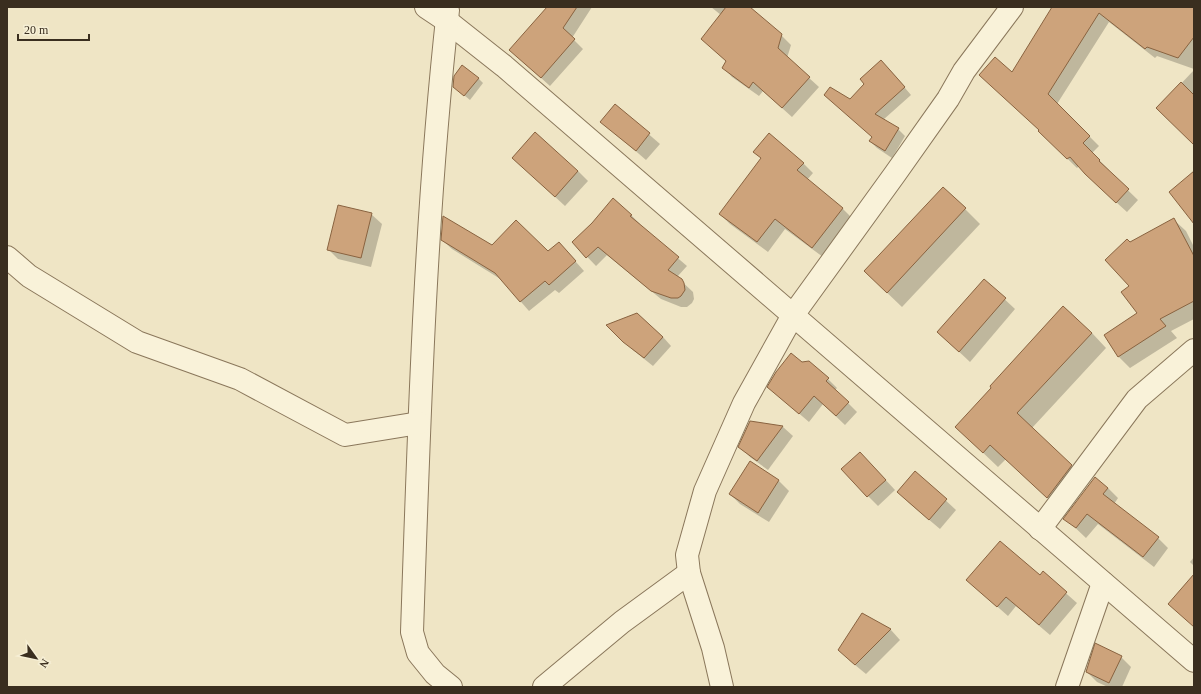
<svg xmlns="http://www.w3.org/2000/svg" width="1201" height="694" font-family="Georgia,serif">
  <rect width="100%" height="100%" fill="#efe5c5"/>
  <g fill="#0003">
    <polygon points="548,7 592,7 572,38 583,49 550,86 520,59"/>
    <polygon points="711,7 747,7 781,35 791,45 787,58 819,87 792,117 763,91 759,96 732,77 723,67 727,62 702,39 721,15"/>
    <polygon points="1053,7 1190,7 1194,10 1194,69 1157,56 1155,58 1109,22 1057,104 1099,146 1092,153 1109,170 1108,171 1138,200 1127,212 1096,184 1079,166 1077,168 1039,131 1012,73"/>
    <polygon points="889,69 911,95 883,120 898,129 905,136 892,158 877,148 870,141 872,137 850,101"/>
    <polygon points="1194,70 1194,144 1158,108"/>
    <polygon points="478,78 483,83 470,100 454,87"/>
    <polygon points="615,105 660,144 646,160 602,122"/>
    <polygon points="513,158 578,171 588,181 565,206"/>
    <polygon points="803,163 813,173 807,180 843,209 853,219 823,257 785,229 768,252 730,224 720,214"/>
    <polygon points="965,209 980,224 902,307 880,286"/>
    <polygon points="371,214 382,224 371,267 338,259 328,249"/>
    <polygon points="631,215 640,224 639,225 687,266 677,277 693,292 694,299 692,303 687,307 681,307 661,299 607,255 596,266 573,242"/>
    <polygon points="1174,220 1186,231 1194,247 1194,319 1171,331 1177,338 1130,368 1118,356 1139,314 1130,286 1130,243"/>
    <polygon points="442,240 548,253 568,253 584,271 559,293 555,290 529,311 502,280 452,249"/>
    <polygon points="984,280 1015,309 970,362 938,332"/>
    <polygon points="608,325 663,337 671,346 653,366 633,350"/>
    <polygon points="1092,333 1106,348 1032,428 1086,480 1063,512 1006,459 998,467 956,427"/>
    <polygon points="801,363 828,379 837,388 835,390 857,412 845,425 823,404 809,422 768,387"/>
    <polygon points="750,422 783,427 793,436 768,470 750,457 740,446"/>
    <polygon points="750,462 779,481 789,491 769,522 740,504 730,494"/>
    <polygon points="870,463 895,490 878,506 868,496"/>
    <polygon points="915,472 956,510 940,529 908,502"/>
    <polygon points="1108,488 1118,498 1114,504 1158,538 1168,548 1154,567 1098,524 1086,538 1065,518"/>
    <polygon points="1194,557 1194,566 1190,562"/>
    <polygon points="1043,573 1077,603 1050,635 1016,606 1008,616 967,580 1040,576"/>
    <polygon points="862,615 891,630 900,640 866,674 849,660"/>
    <polygon points="1121,657 1131,667 1122,687 1108,687 1097,682 1087,672"/>
  </g>
  <g fill="#cda37b" stroke="#896340">
    <polygon points="547,7 577,7 563,28 575,39 541,78 509,50"/>
    <polygon points="726,7 750,7 782,34 778,48 810,77 782,108 753,82 749,88 722,68 726,61 701,39"/>
    <polygon points="1052,7 1194,7 1194,37 1178,58 1147,47 1145,49 1099,13 1048,94 1090,136 1083,143 1100,160 1099,161 1129,189 1116,203 1085,174 1070,157 1067,159 1038,131 1039,130 979,75 995,57 1012,72"/>
    <polygon points="881,60 905,87 875,114 899,128 885,151 869,141 872,137 824,95 830,87 850,99 864,84 860,79"/>
    <polygon points="462,65 479,78 464,96 453,87 454,76"/>
    <polygon points="1181,82 1194,95 1194,145 1156,108"/>
    <polygon points="615,104 650,133 636,151 600,122"/>
    <polygon points="535,132 578,171 555,197 512,158"/>
    <polygon points="769,133 804,163 797,170 843,208 812,248 775,219 757,242 719,214 761,158 753,152"/>
    <polygon points="1194,171 1194,224 1169,192"/>
    <polygon points="943,187 966,208 887,293 864,271"/>
    <polygon points="613,198 632,215 630,216 679,257 668,270 682,279 684,283 685,290 681,296 678,298 671,298 651,291 598,247 586,258 572,242 592,223"/>
    <polygon points="338,205 372,213 361,258 327,250"/>
    <polygon points="443,216 492,245 516,220 548,251 559,242 576,261 549,285 545,281 520,302 495,273 441,240"/>
    <polygon points="1174,218 1194,256 1194,301 1160,319 1166,326 1118,357 1104,335 1137,313 1121,292 1129,286 1105,260 1127,239 1130,242"/>
    <polygon points="984,279 1006,298 959,352 937,332"/>
    <polygon points="1063,306 1092,333 1017,413 1072,465 1047,498 990,445 983,453 955,427 991,388 990,386"/>
    <polygon points="637,313 663,337 644,358 623,342 606,325"/>
    <polygon points="791,353 802,362 809,361 829,378 826,381 849,402 836,416 814,396 799,414 767,387 776,372"/>
    <polygon points="750,421 783,426 757,461 738,447"/>
    <polygon points="860,452 886,480 867,497 841,469"/>
    <polygon points="750,461 779,480 758,513 729,494"/>
    <polygon points="915,471 947,499 929,520 897,492"/>
    <polygon points="1095,477 1108,488 1103,494 1159,537 1143,557 1087,514 1076,528 1063,519"/>
    <polygon points="1000,541 1040,575 1043,571 1067,592 1039,625 1006,597 997,607 966,580"/>
    <polygon points="1194,574 1194,627 1168,604"/>
    <polygon points="862,613 891,629 855,665 838,650"/>
    <polygon points="1095,643 1122,656 1109,683 1086,672"/>
  </g>
  <g fill="none" stroke-linecap="round" stroke-linejoin="round">
    <defs>
      <g id="minor">
        <polyline points="426,7 447,21 504,66 1194,661"/>
        <path d="M448 10C425 217 419 425 412 632L418 653 435 674 451 687"/>
        <polyline points="7,257 29,276 137,342 240,379 345,435 419,423"/>
        <polyline points="1040,529 1137,399 1194,350"/>
        <polyline points="544,687 622,622 689,573"/>
        <polyline points="722,687 713,648 689,573 687,555 705,491 744,403 793,315 895,174 948,99 964,71 1012,7"/>
        <polyline points="1067,687 1103,583"/>
      </g>
    </defs>
    <use href="#minor" stroke="#8a775b" stroke-width="24"/>
    <use href="#minor" stroke="#f9f2d9" stroke-width="22"/>
  </g>
  <rect width="1201" height="694" fill="none" stroke="#3a2e1f" stroke-width="16"/>
  <g transform="translate(36 658) rotate(123)" stroke="#f6efd5" stroke-width="3" paint-order="stroke">
  <path d="M0-3L7 15L0 10L-7 15Z" fill="#3a2e1f"/>
  <text y="-6" font-size="11" font-weight="bold" text-anchor="middle" fill="#3a2e1f">N</text>
  </g>
  <path d="M18 34v6h71v-6" fill="none" stroke="#3a2e1f" stroke-width="2"/>
  <text x="24" y="34" font-size="12" fill="#3a2e1f" stroke="#f6efd5" stroke-width="3" paint-order="stroke">20 m</text>
</svg>
